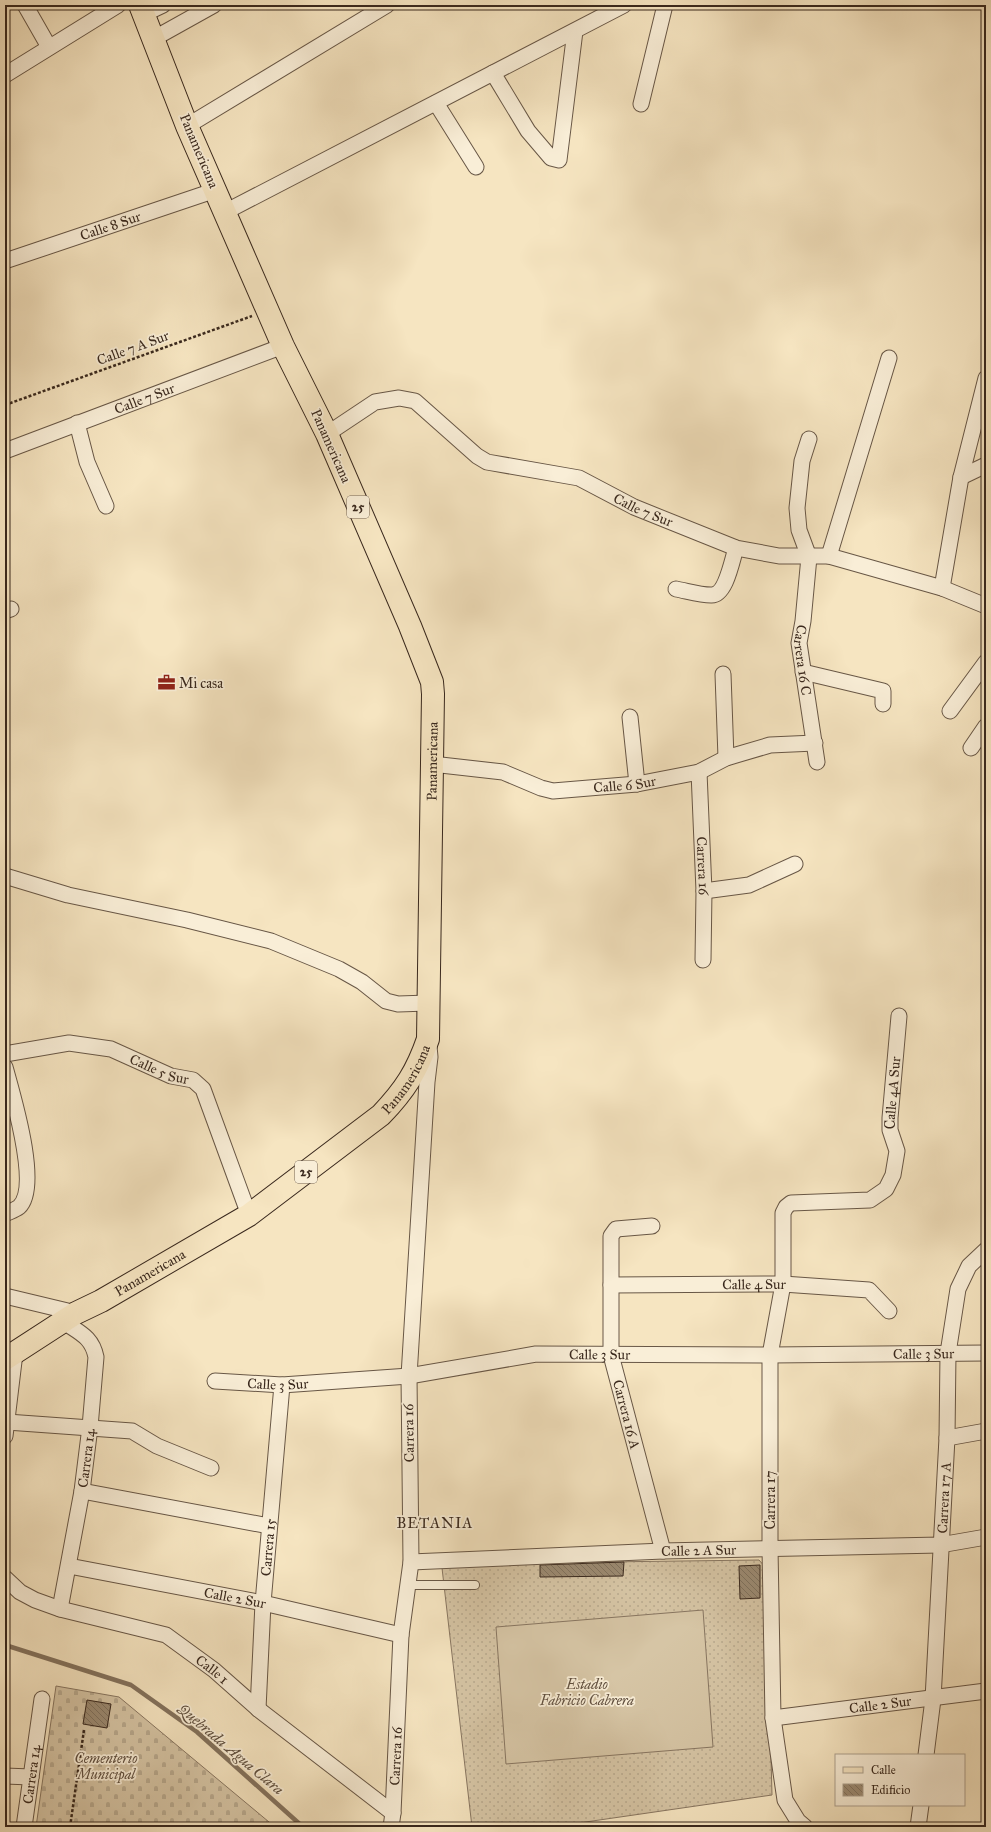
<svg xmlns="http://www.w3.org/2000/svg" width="991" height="1832" font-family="'IM FELL Great Primer',serif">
  <defs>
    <pattern id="grass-dots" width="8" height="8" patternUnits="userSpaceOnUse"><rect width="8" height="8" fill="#d6c5a5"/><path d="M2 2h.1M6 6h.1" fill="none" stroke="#b8a98e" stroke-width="1.8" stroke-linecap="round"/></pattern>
    <pattern id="cemetery-stones" width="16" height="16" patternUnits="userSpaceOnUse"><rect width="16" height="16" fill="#d6c5a5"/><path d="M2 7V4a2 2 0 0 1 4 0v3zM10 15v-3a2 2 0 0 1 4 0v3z" fill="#b8a98e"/></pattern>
    <pattern id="building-back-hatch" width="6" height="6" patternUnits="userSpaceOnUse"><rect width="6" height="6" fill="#9b8a72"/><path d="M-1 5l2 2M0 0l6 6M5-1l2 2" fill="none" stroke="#7f715d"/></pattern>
  </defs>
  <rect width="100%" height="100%" fill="#f6e5c1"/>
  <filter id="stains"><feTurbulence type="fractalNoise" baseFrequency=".005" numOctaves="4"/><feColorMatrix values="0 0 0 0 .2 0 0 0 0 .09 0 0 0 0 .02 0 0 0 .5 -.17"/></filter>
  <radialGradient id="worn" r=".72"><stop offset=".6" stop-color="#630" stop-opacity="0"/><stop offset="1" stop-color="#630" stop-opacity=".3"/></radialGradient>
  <polygon fill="url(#grass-dots)" stroke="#887661" points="759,1560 766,1568 772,1795 551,1827 472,1827 442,1568 447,1564"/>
  <polygon fill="url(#cemetery-stones)" stroke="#887661" points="56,1686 119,1697 275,1827 36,1827"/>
  <polygon fill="#d6c5a5" stroke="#887661" points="703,1610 713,1747 506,1764 496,1627"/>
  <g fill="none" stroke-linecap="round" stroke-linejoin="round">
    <polyline stroke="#84735e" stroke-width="4.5" points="5,1645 131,1685 197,1732 303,1827"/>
  </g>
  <g fill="url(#building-back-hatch)" stroke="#39281d">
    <polygon points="624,1562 623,1576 540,1577 540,1565"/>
    <polygon points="760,1565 760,1598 740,1599 739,1566"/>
    <polygon points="87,1700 111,1704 107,1728 83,1724"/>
  </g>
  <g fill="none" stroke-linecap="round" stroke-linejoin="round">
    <defs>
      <polyline id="lane" points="408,1585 475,1585"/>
      <g id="street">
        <polyline points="25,5 49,47"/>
        <polyline points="144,14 163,5"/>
        <polyline points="153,39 214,5"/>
        <polyline points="493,73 528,131 551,158 559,160 575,31"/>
        <polyline points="5,75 118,5"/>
        <polyline points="436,103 476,167"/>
        <polyline points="641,104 665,5"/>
        <polyline points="187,126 387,5"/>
        <polyline points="225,212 624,5"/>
        <path id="s1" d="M5 261 216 190"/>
        <polyline points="77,423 87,462 106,506"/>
        <path id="s2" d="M327 434 375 402 399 398 415 401 477 456 487 462 579 478 634 507 736 548 779 556H829L942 588 986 606"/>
        <path id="s3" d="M809 439 802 461 797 508 799 530 809 557 803 621 799 643 817 762"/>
        <path id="s4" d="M5 451 283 346"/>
        <polyline points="961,477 986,465"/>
        <polyline points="829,556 889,358"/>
        <polyline points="942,588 961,477 986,378"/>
        <path d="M676 589C687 591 700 595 711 595 726 596 732 560 736 548"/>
        <polyline points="5,611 11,609"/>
        <polyline points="803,672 883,691 883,704"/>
        <polyline points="723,674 726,758"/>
        <polyline points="950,711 986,662"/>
        <polyline points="630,717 637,784"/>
        <polyline points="971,748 986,726"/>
        <path id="s5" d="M432 764 503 772 541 788 553 791 637 784 699 772 726 758 770 745 815 743"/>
        <path id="s6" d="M699 772 704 891 703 960"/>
        <polyline points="5,876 68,895 187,920 271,941 339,969 362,982 386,1001 398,1004 428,1003"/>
        <polyline points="704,891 749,885 795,864"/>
        <path id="s7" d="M5 1054 69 1043 111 1049 171 1076 193 1080 203 1089 249 1215"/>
        <path d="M5 1067C12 1093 41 1187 19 1207 15 1210 9 1212 5 1214"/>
        <path id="s8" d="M652 1226 616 1229 611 1236V1355L663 1551"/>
        <path id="s9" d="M611 1285 783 1284 869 1290 889 1311"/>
        <polyline points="5,1296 76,1313"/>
        <path id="s10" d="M215 1381 282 1385 409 1376 536 1354 770 1355 986 1353"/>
        <polyline points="7,1422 132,1431 157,1446 211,1468"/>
        <polyline points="5,1436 15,1353"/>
        <polyline points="947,1438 986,1431"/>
        <polyline points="82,1491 269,1526"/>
        <path id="s11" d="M411 1562 663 1551 940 1545 986 1537"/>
        <path id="s12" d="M69 1566 263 1603 401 1635"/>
        <path id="s13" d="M5 1578 20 1592 35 1600 60 1609 166 1635 214 1670 258 1709 393 1813"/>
        <path id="s14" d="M60 1609 82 1491 90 1427 96 1357C92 1337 80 1333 64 1322"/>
        <path id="s15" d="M258 1709 263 1603 282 1385"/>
        <path id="s16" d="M773 1718 986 1691"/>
        <path id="s17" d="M926 1755 933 1699 947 1438 948 1353 958 1289 969 1266 986 1250"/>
        <polyline points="5,1776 31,1777"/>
        <path id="s18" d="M24 1827 42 1699"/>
        <path id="s19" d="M391 1827 393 1813 401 1635 411 1562 409 1376 427 1082 430 1057 429 1046"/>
        <path id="s20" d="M805 1827 798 1821 785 1800 773 1718 770 1548V1355L783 1284V1213L786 1207 791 1203 870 1200 886 1189 893 1175 897 1151 890 1130V1118L899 1016"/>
        <polyline points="918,1827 921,1805"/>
      </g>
      <g id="primary">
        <path id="s21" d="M5 1359 76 1313 101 1301 249 1215 381 1115C405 1090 417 1071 428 1039L433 694 432 682 410 626 327 434 283 346 187 126 140 5"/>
      </g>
    </defs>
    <use href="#lane" stroke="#685746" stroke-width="10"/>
    <use href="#street" stroke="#685746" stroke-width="17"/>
    <use href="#primary" stroke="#39281d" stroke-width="24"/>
    <g stroke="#39281d" stroke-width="2.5" stroke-dasharray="3 2" stroke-linecap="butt">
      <polyline points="5,405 252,316"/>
      <polyline points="70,1827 84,1730"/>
    </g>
    <use href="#lane" stroke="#f9eed7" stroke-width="8"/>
    <use href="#street" stroke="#f9eed7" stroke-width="15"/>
    <use href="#primary" stroke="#f6e5c1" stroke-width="22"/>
  </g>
  <defs>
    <symbol id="office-bare" viewBox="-9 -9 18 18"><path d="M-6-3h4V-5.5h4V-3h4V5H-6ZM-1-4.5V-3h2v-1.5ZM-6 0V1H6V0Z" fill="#8f2418" stroke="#f9eed7" stroke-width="2.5" paint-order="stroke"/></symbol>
  </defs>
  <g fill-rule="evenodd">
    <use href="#office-bare" x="154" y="670" width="25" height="25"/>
  </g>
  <g text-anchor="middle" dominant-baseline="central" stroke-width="3.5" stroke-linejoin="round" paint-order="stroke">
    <g fill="#f9eed7" stroke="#736355" stroke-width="1">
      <rect x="347" y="496" width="22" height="22" rx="3"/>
      <rect x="295" y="1161" width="22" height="22" rx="3"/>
    </g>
    <g font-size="13" font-weight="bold" fill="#39281d">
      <text x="358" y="507">25</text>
      <text x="306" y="1172">25</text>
    </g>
    <g font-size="14" fill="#39281d" stroke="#f9eed7">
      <text transform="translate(199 151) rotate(67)">Panamericana</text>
      <text stroke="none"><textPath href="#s1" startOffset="111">Calle 8 Sur</textPath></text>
      <text transform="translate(133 348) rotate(-20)">Calle 7 A Sur</text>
      <text stroke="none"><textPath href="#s4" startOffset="149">Calle 7 Sur</textPath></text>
      <text transform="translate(331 446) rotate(66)">Panamericana</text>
      <text stroke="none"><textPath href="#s2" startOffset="358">Calle 7 Sur</textPath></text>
      <text stroke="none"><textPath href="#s3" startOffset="225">Carrera 16 C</textPath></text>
      <text stroke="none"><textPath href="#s21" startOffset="817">Panamericana</textPath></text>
      <text stroke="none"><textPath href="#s5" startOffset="197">Calle 6 Sur</textPath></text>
      <text stroke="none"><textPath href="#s6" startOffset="94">Carrera 16</textPath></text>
      <text stroke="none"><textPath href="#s7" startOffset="160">Calle 5 Sur</textPath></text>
      <text stroke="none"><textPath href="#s21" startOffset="493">Panamericana</textPath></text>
      <text stroke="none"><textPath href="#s20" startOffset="834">Calle 4A Sur</textPath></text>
      <text stroke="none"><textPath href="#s21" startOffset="169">Panamericana</textPath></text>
      <text stroke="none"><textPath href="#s9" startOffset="143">Calle 4 Sur</textPath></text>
      <text stroke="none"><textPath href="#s10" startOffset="711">Calle 3 Sur</textPath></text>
      <text stroke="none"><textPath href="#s10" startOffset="387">Calle 3 Sur</textPath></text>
      <text stroke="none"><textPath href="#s10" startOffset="63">Calle 3 Sur</textPath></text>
      <text stroke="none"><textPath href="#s8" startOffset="225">Carrera 16 A</textPath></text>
      <text transform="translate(409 1433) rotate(-91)">Carrera 16</text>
      <text stroke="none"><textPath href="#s14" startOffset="153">Carrera 14</textPath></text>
      <text stroke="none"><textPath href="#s17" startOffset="258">Carrera 17 A</textPath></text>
      <text transform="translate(770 1500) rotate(-90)">Carrera 17</text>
      <text stroke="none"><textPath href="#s15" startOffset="162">Carrera 15</textPath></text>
      <text stroke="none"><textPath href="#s11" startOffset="288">Calle 2 A Sur</textPath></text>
      <text stroke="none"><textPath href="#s12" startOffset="169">Calle 2 Sur</textPath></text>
      <text stroke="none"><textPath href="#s13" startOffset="231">Calle 1</textPath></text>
      <text stroke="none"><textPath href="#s16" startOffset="108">Calle 2 Sur</textPath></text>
      <text stroke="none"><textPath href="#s19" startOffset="71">Carrera 16</textPath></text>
      <text stroke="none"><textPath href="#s18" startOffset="53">Carrera 14</textPath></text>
    </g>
    <g font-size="14" fill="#39281d" stroke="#f9eed7" text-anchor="start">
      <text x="179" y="683">Mi casa</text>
    </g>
    <g font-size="14" font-style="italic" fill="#604f3f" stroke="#f9eed7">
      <text x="587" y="1684">Estadio<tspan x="587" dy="16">Fabricio Cabrera</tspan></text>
      <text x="106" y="1758">Cementerio<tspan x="106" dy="16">Municipal</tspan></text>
    </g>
    <g font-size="15" letter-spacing="1" fill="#39281d" stroke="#f9eed7">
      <text x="435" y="1523">BETANIA</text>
    </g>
    <g font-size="15" font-style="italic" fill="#5e4e3d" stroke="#f9eed7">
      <text transform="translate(231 1749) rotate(40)">Quebrada Agua Clara</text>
    </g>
  </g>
  <rect width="991" height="1832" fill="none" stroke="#f6e5c1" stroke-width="20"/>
  <rect x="6" y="6" width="979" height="1820" fill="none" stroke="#39281d" stroke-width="2"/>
  <rect x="10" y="10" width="971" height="1812" fill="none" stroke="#39281d"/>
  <rect x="835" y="1754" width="130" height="52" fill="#f9eed7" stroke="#ac9f8d"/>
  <rect x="843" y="1767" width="20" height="6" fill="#f6e5c1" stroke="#ac9f8d"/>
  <text x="871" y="1774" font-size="12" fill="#39281d">Calle</text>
  <rect x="843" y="1784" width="20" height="12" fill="url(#building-back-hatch)" stroke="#ac9f8d"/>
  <text x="871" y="1794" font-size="12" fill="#39281d">Edificio</text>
  <rect width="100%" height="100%" filter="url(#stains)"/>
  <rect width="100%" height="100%" fill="url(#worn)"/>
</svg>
